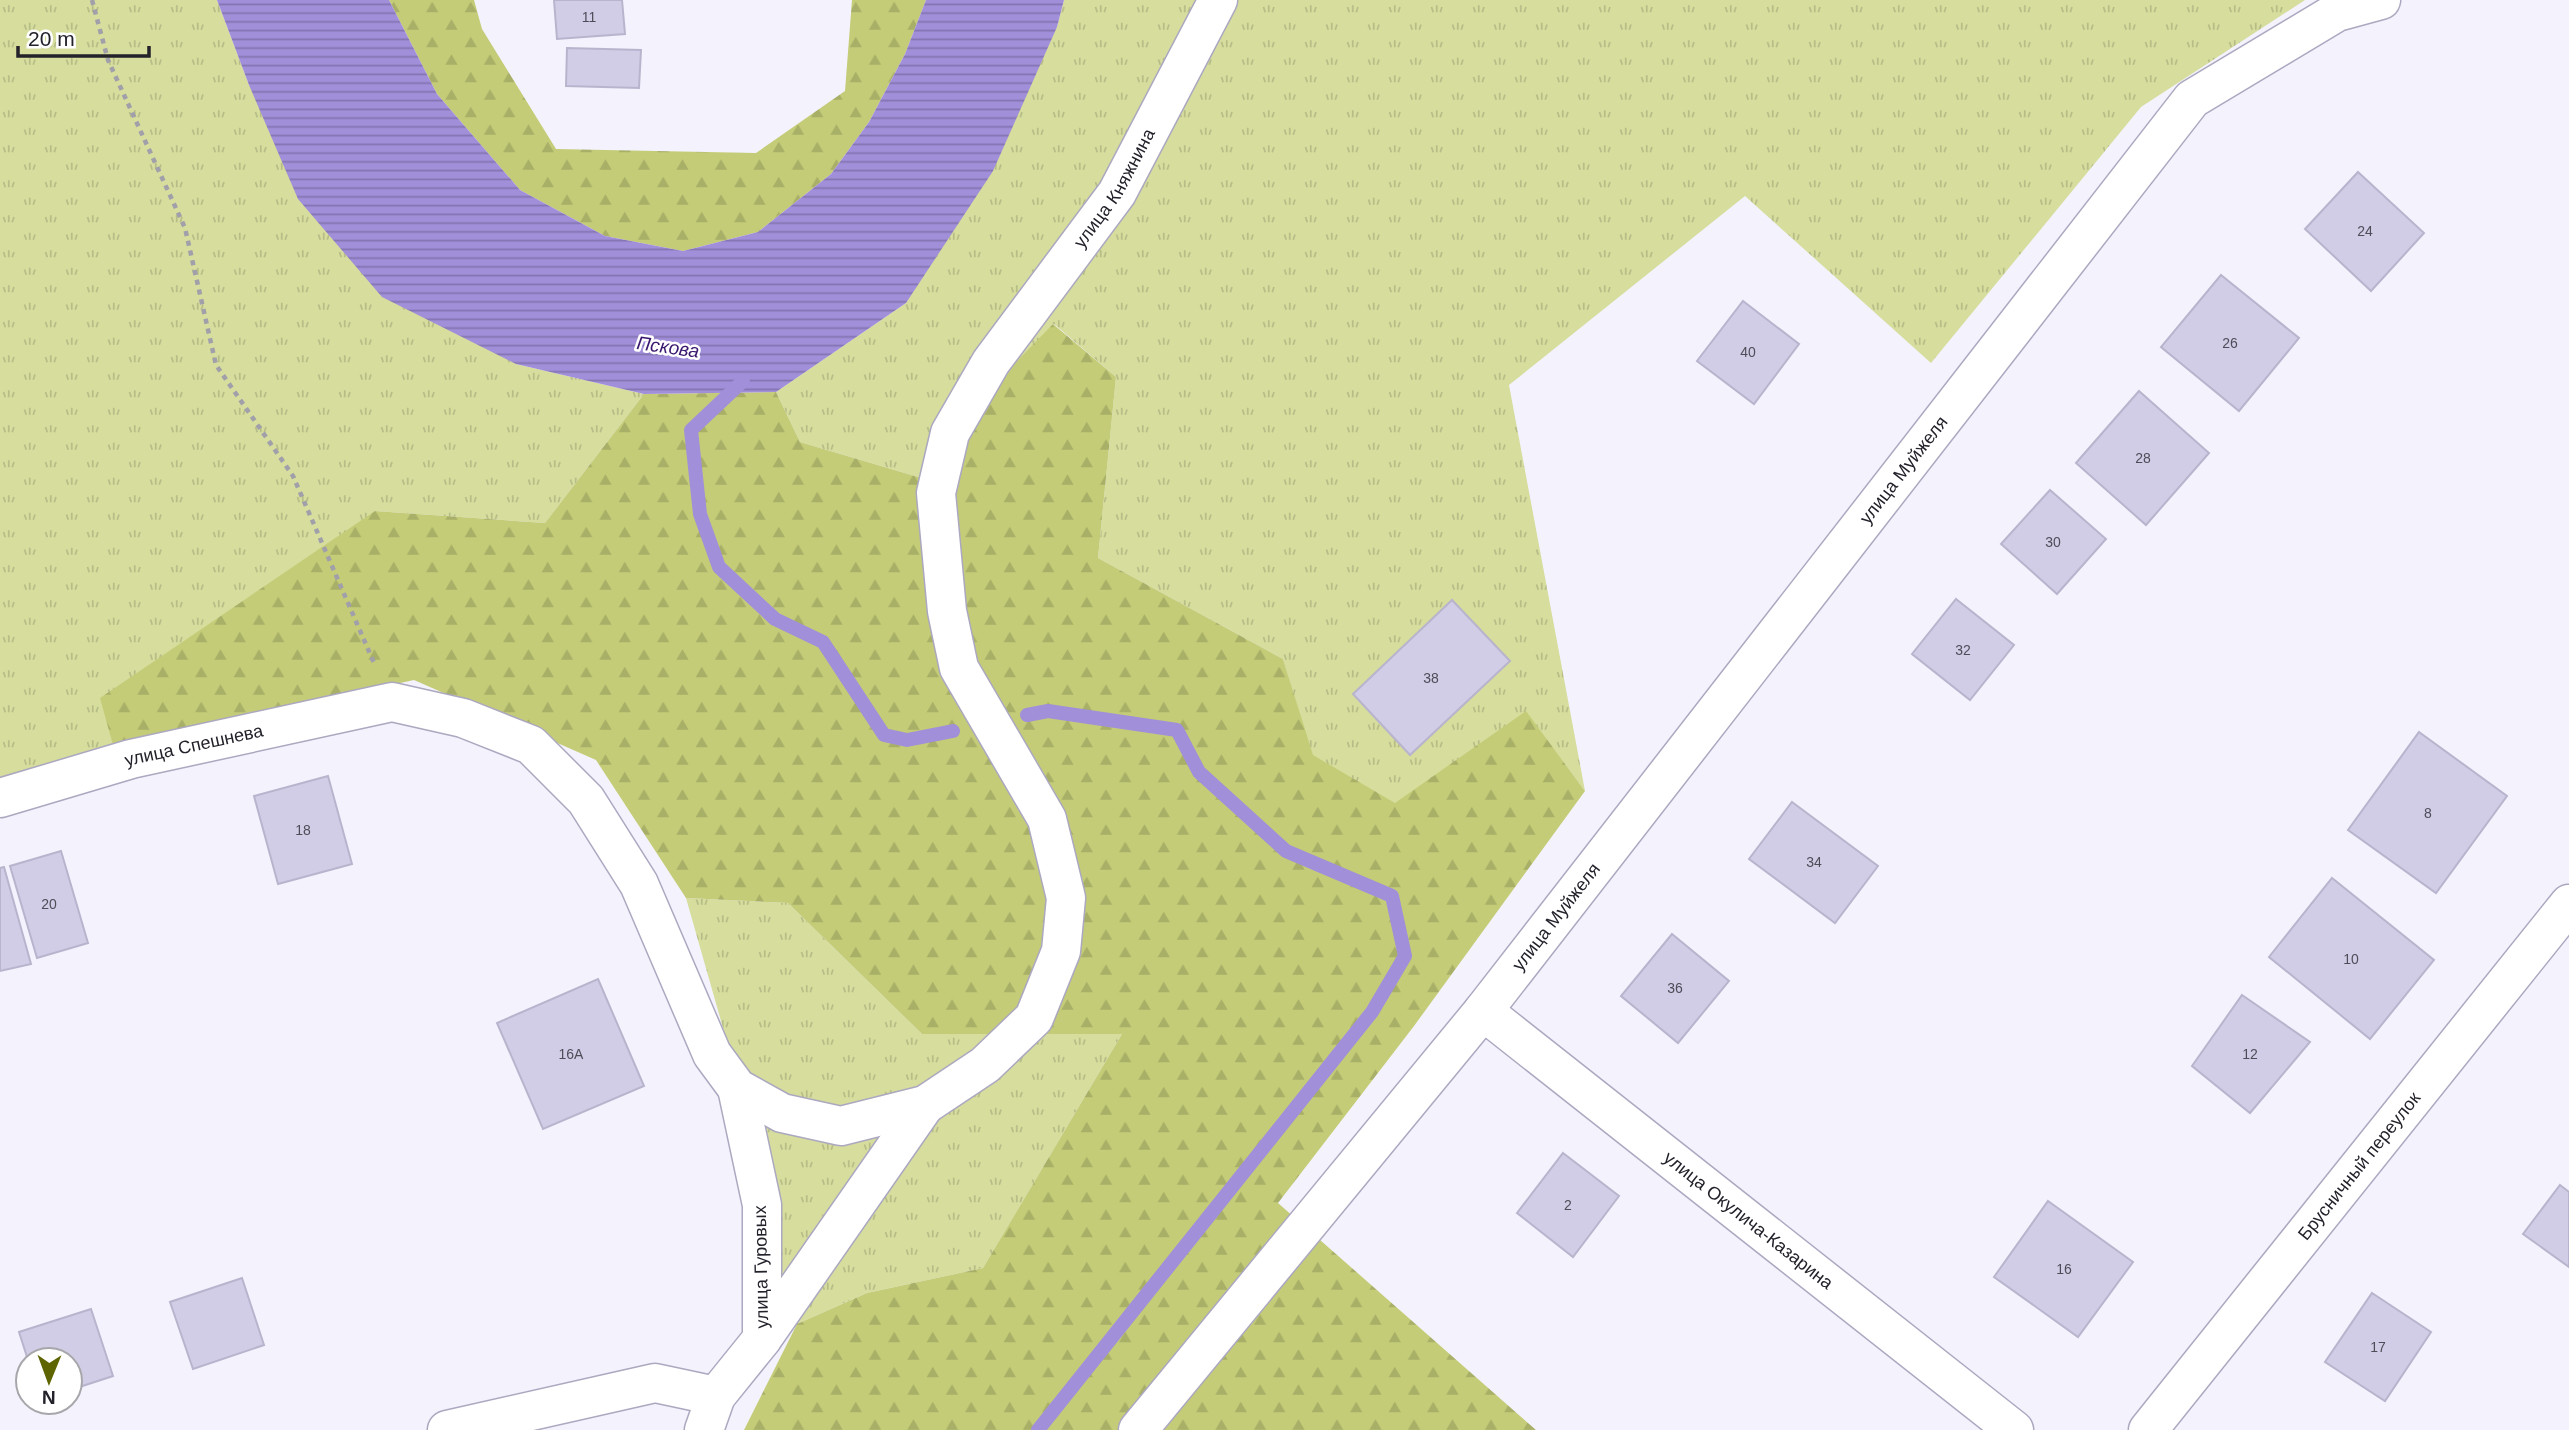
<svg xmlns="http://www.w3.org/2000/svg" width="2569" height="1430" font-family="Helvetica,sans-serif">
  <defs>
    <pattern id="grass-tufts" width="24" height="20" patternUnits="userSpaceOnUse" patternTransform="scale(1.75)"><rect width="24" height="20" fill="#d6dd9d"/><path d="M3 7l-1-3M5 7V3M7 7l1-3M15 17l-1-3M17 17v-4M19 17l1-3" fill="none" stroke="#b7bd87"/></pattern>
    <pattern id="forest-firs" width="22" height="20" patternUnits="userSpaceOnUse" patternTransform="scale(1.75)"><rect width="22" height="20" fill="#c4cc77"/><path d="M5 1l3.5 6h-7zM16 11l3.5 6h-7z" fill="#a8af67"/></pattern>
    <pattern id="water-rules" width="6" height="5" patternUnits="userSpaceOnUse" patternTransform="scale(1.75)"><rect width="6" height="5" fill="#a18fda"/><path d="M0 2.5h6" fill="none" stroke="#8374b1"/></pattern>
  </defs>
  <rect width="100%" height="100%" fill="#f4f2fd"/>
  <g fill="url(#grass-tufts)">
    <polygon points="0,0 217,0 249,85 516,364 644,394 545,523 375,511 113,745 0,780"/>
    <polygon points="1064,0 2305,0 2141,107 1931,363 1745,196 1509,385 1585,791 1526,712 1395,804 1312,755 1283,659 1098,558 1116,377 1054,324 977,402 945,485 800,442 776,392 906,303 1057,27"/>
    <polygon points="686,898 788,903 922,1034 1122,1034 983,1268 867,1293 797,1324 772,1297 756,1144"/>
  </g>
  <g fill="url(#forest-firs)">
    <polygon points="389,0 474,0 482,29 556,149 756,153 845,91 852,0 926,0 905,54 869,122 831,174 758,232 683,251 605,236 520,190 437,94"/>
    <polygon points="1053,324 1116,377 1098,558 1283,659 1313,755 1395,803 1526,711 1585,791 1414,1026 1278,1203 1536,1430 744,1430 797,1324 867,1293 983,1268 1122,1034 922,1034 788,903 686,898 596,760 414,680 113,745 100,698 375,511 545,523 644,394 776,392 800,442 945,485 977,402"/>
  </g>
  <polygon fill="url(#water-rules)" points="217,0 389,0 437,94 520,190 605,236 683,251 758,232 831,174 869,122 905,54 926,0 1064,0 1057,27 993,171 906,303 776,392 644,394 516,364 382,297 298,199 249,85"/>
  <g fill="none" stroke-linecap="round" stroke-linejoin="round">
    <g stroke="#a18fda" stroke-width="14">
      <polyline points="743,381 691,430 700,514 719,567 775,619 823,642 884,735 907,740 953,731"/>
      <polyline points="1027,715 1048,711 1177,730 1199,772 1286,851 1392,896 1405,956 1372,1012 1038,1430"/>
    </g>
  </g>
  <g fill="#d2cde6" stroke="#b9b4cd" stroke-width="2">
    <polygon points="554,0 622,0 625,34 557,39"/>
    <polygon points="567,48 641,50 639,88 566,86"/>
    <polygon points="2358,172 2424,233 2371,291 2305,229"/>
    <polygon points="2221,275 2299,338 2239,411 2161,347"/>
    <polygon points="1743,301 1799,344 1754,404 1697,361"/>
    <polygon points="2139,391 2209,453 2146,525 2076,463"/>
    <polygon points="2050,490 2106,539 2057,594 2001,544"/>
    <polygon points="1956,599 2014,645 1970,700 1912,654"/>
    <polygon points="1452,600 1510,661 1410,755 1353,694"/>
    <polygon points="2419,732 2507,796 2436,893 2348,830"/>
    <polygon points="328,776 352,864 278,884 254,796"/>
    <polygon points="1792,802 1878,866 1835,923 1749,859"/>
    <polygon points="61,851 88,943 37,958 10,866"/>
    <polygon points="4,867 31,964 0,971 0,868"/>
    <polygon points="2332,878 2434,960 2370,1039 2269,957"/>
    <polygon points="1672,934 1729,981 1678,1043 1621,996"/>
    <polygon points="598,979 644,1086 543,1129 497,1023"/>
    <polygon points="2242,995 2310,1042 2250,1113 2192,1066"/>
    <polygon points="1563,1153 1619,1196 1573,1257 1517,1213"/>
    <polygon points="2560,1185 2569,1192 2569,1267 2523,1234"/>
    <polygon points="2048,1201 2133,1262 2078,1337 1994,1277"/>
    <polygon points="242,1278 264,1345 193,1369 170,1302"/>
    <polygon points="2372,1293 2431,1332 2385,1401 2325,1362"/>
    <polygon points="91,1309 113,1376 70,1390 70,1360 28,1360 19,1332"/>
  </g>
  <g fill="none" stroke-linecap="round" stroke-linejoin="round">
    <defs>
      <g id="minor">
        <path id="s1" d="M0 798 131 759 392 702 463 718 531 745 586 800 639 884 712 1054 737 1088 782 1113 841 1126 925 1105 985 1065 1034 1018 1061 951 1066 898 1047 819 959 668 947 611 936 493 950 433 991 362 1117 193 1218 0"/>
        <path id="s2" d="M1483 1011 2014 1430"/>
        <polyline points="762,1339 925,1105"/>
        <polyline points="447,1430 655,1383 716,1396"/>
        <polyline points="704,1430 716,1396 762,1339 762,1205 737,1088"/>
        <path id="s3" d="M1138 1430 1483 1011 2192 99 2337 12 2381 0"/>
        <path id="s4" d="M2148 1430 2569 904"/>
      </g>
    </defs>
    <use href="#minor" stroke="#aca8c0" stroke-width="41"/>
    <polyline stroke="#a19fa9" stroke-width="4.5" stroke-dasharray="5 5" stroke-linecap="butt" points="92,0 108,60 185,228 216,365 293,476 374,663"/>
    <use href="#minor" stroke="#fff" stroke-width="38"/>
  </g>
  <g text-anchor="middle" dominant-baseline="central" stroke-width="5" stroke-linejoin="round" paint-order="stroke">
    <g font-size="14" fill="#4f4c59">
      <text x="589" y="17">11</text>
      <text x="2365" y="231">24</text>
      <text x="2230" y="343">26</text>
      <text x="1748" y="352">40</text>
      <text x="2143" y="458">28</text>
      <text x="2053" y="542">30</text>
      <text x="1963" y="650">32</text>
      <text x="1431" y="678">38</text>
      <text x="2428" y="813">8</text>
      <text x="303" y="830">18</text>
      <text x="1814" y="862">34</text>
      <text x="49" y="904">20</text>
      <text x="2351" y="959">10</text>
      <text x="1675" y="988">36</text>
      <text x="571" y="1054">16А</text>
      <text x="2250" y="1054">12</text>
      <text x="1568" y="1205">2</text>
      <text x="2064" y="1269">16</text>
      <text x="2378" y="1347">17</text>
    </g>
    <g font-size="18" fill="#23212a" stroke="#fff">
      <text stroke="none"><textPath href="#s1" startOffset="2208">улица Княжнина</textPath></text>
      <text stroke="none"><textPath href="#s3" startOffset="1228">улица Муйжеля</textPath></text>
      <text stroke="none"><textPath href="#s1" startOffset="201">улица Спешнева</textPath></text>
      <text stroke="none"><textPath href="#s3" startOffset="662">улица Муйжеля</textPath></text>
      <text stroke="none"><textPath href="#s4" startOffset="338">Брусничный переулок</textPath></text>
      <text stroke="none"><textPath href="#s2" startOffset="338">улица Окулича-Казарина</textPath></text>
      <text transform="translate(761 1267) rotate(-91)">улица Гуровых</text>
    </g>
    <g font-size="19" font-style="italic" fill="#39176e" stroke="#fff">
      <text transform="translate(668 347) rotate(8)">Пскова</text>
    </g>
  </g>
  <g transform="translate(49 1381) rotate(181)"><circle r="33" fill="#ffffff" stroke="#a7a6aa" stroke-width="2"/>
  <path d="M0-5L12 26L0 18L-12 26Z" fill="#5e6400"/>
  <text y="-10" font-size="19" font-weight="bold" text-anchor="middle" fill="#23212a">N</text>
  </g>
  <path d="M18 46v10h131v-10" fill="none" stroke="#23212a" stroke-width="3.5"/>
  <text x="28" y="46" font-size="21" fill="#23212a" stroke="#ffffff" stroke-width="5" paint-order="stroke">20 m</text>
</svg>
